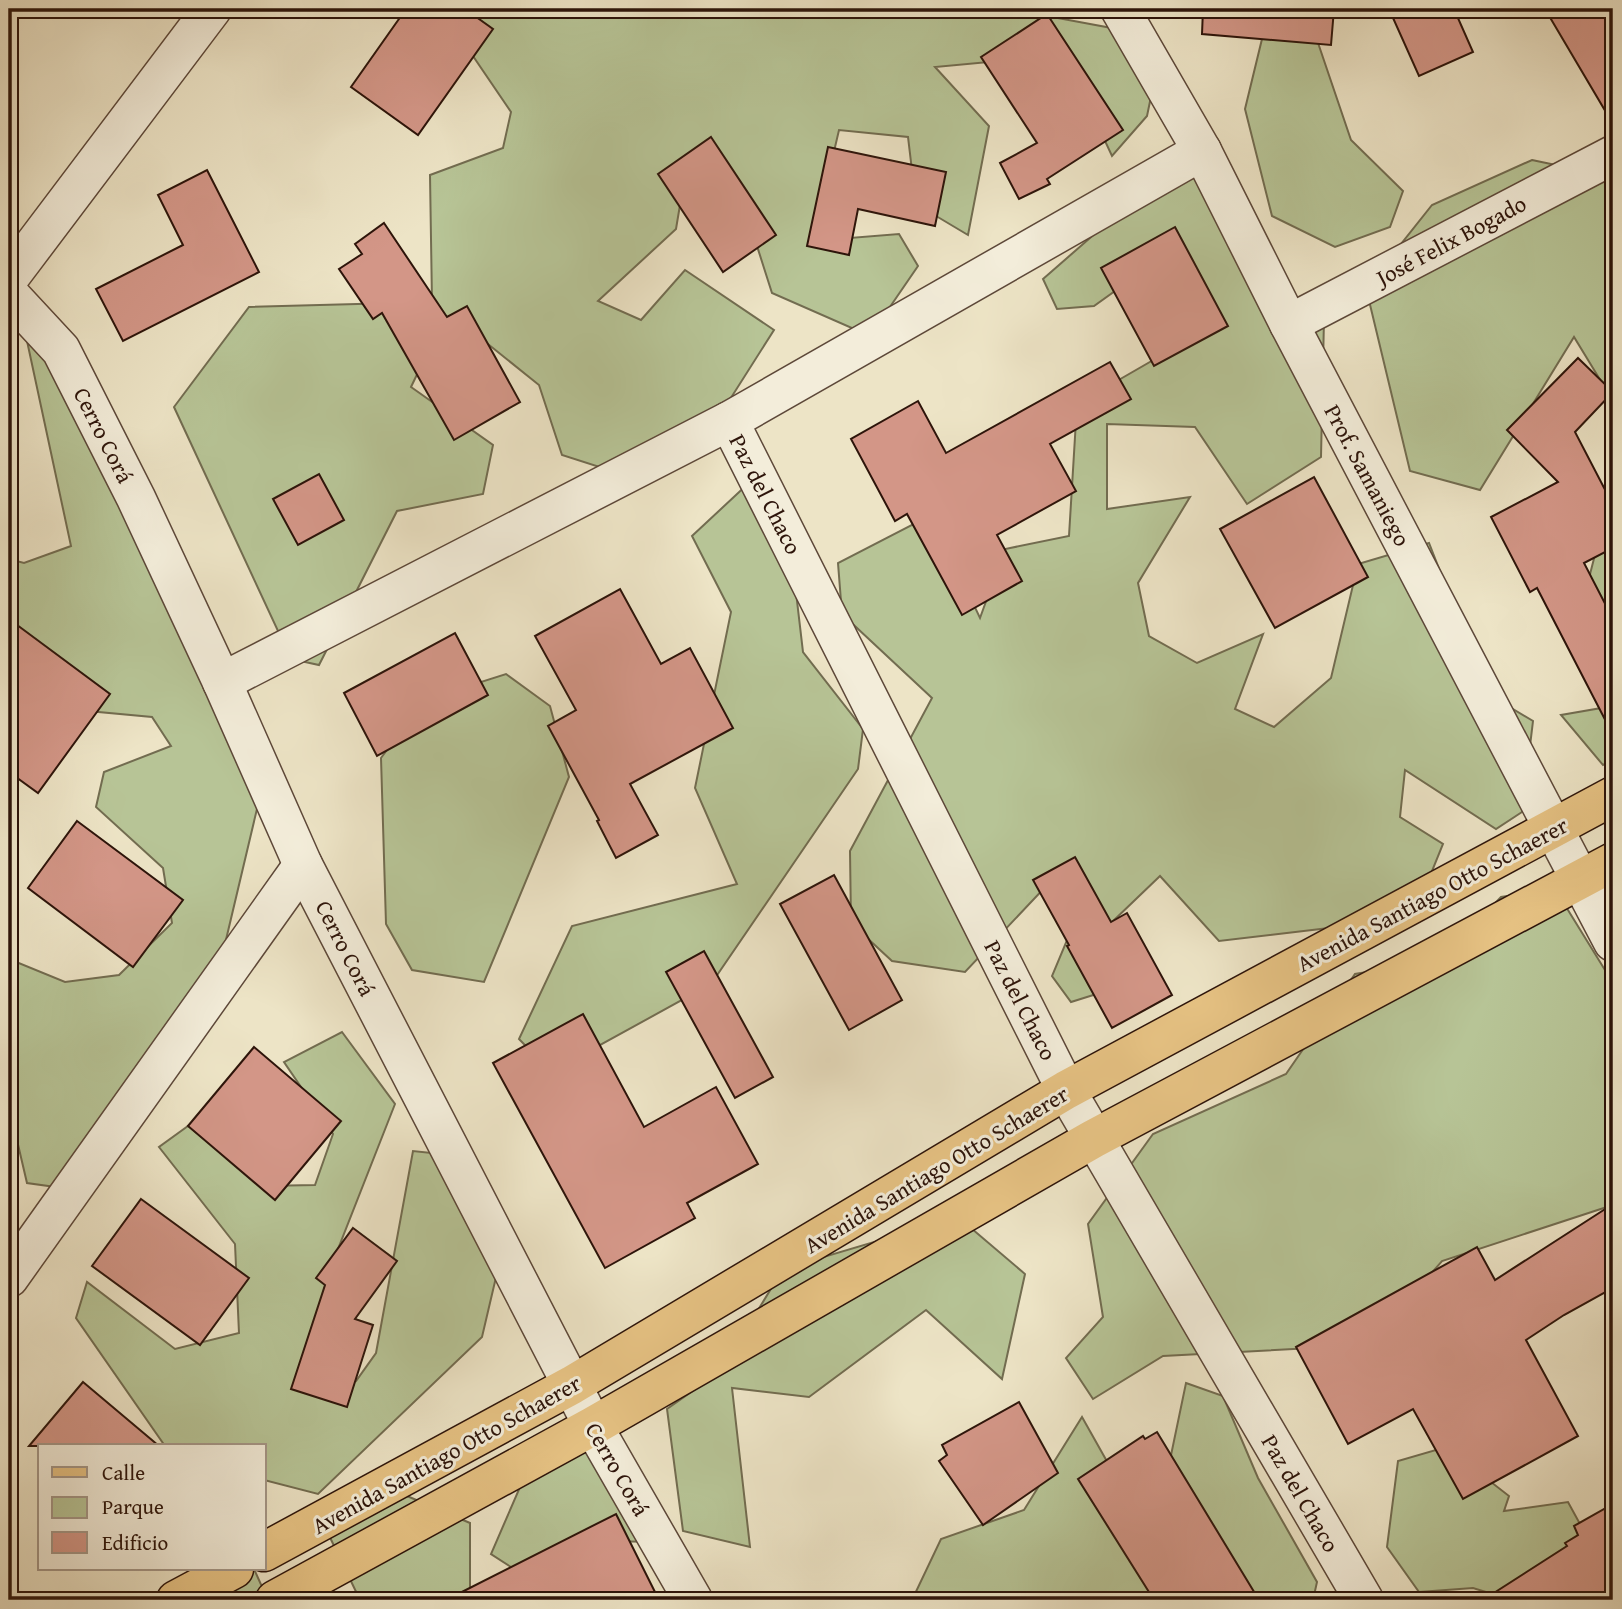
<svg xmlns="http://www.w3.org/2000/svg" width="1622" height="1609" font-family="'Gentium Book Plus',serif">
  <rect width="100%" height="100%" fill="#ede4c6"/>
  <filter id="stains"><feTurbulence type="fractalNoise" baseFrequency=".00286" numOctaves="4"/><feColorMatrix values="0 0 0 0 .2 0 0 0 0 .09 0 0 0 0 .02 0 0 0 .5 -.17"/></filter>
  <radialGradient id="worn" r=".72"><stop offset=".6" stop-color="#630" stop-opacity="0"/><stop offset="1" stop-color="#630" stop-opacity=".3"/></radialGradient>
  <g fill="#b7c496" stroke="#726c50" stroke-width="2">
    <polygon points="441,9 1009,9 1133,32 1159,58 1147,116 1112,156 1065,55 935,67 989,126 968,235 916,204 908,137 839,130 813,241 899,234 918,266 870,336 772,293 734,174 685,175 676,229 598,301 641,320 685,270 774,330 694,456 643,481 562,455 539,385 473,332 435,337 411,387 493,445 483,494 397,511 319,665 291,659 174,407 249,307 432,302 430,175 503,148 511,112"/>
    <polygon points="1315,34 1351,140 1403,191 1390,227 1335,247 1272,216 1245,109 1262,39"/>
    <polygon points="1532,160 1613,177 1613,401 1574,337 1480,490 1410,471 1366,288 1432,205"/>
    <polygon points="1169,169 1221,181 1255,266 1324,319 1321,457 1247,504 1195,427 1107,424 1107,509 1190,497 1138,583 1149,636 1197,663 1263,634 1235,709 1274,727 1331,678 1358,564 1429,543 1488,694 1533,721 1522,812 1496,829 1405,770 1400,817 1443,844 1413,918 1219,941 1160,876 1111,923 1103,992 1071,1002 1052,976 1088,890 1066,865 965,972 892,961 851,923 850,851 932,698 842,614 838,563 931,515 980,618 1005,549 1069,536 1077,404 1181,344 1168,253 1094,306 1057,309 1043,279"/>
    <polygon points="27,341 90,368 270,754 220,965 84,1191 27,1183 9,1106 9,959 65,982 119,975 172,923 163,868 96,807 104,772 171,746 152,717 77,710 11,646 9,647 9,559 24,563 71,546"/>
    <polygon points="751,481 788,524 803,652 863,729 858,769 711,984 551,1072 519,1039 572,926 737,884 695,788 731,612 692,536"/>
    <polygon points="1613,484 1613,625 1588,582"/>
    <polygon points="506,674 550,706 569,777 484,982 412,970 386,924 381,758 424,700"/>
    <polygon points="1613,706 1613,759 1603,765 1561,715"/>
    <polygon points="1555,889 1613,983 1613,1205 1442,1261 1369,1345 1163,1356 1093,1399 1066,1358 1103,1317 1088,1224 1153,1134 1286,1074 1355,974 1441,960 1501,897"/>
    <polygon points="342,1032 395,1104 327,1277 322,1373 356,1381 376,1353 413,1151 469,1157 508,1226 482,1337 318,1494 264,1480 264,1446 165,1446 76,1318 87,1282 175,1349 239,1333 235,1244 159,1147 188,1126 262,1186 315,1185 333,1134 284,1062"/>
    <polygon points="958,1217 1025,1274 1002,1379 926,1310 809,1397 732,1388 750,1547 683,1531 667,1409 721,1371 783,1269"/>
    <polygon points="1186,1383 1223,1396 1258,1478 1317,1582 1313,1600 1212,1600 1154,1537"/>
    <polygon points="1082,1417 1185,1600 912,1600 941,1539 1024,1510"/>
    <polygon points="540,1441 621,1460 661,1542 599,1541 534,1582 491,1554"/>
    <polygon points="1446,1447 1509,1496 1504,1511 1568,1502 1592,1546 1575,1600 1512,1600 1473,1588 1419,1592 1387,1547 1398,1461"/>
    <polygon points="386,1487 470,1523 470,1600 360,1600 325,1527"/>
    <polygon points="240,1569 254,1569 268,1600 200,1600"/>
  </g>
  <g fill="#d39687" stroke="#2d140a" stroke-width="2">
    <polygon points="406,9 465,9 493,29 418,135 351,87"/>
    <polygon points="1203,9 1334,9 1331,45 1202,34"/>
    <polygon points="1389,9 1454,9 1473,52 1419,76"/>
    <polygon points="1545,9 1613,9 1613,124"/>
    <polygon points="1047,14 1123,130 1047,179 1050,184 1019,199 1000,163 1037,143 981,57"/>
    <polygon points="711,137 776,235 723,272 658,174"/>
    <polygon points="828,147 946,172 935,226 858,209 849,255 807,246"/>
    <polygon points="207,170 259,272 123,341 96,289 183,245 158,195"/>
    <polygon points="384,223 447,317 467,306 520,402 454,440 382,313 373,319 339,269 362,254 355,244"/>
    <polygon points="1175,227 1228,326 1154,366 1101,268"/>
    <polygon points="1578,358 1613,392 1575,432 1613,505 1613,548 1584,563 1613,619 1613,735 1537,588 1530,592 1491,517 1558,482 1507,430"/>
    <polygon points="1110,362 1131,399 1050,444 1076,491 997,535 1022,581 962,615 907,514 895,521 851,439 918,401 946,453"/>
    <polygon points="319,474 344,520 298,545 273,499"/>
    <polygon points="1314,477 1368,577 1275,628 1220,529"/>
    <polygon points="620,589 661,664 690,648 733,728 630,784 658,835 616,858 597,821 599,820 548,726 576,710 535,636"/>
    <polygon points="9,619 110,694 38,793 9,772"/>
    <polygon points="455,633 488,695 377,756 344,693"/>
    <polygon points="77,821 183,900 133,967 28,888"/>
    <polygon points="1075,857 1111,922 1127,913 1172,995 1112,1028 1067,946 1069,945 1033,880"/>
    <polygon points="834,875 902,1000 849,1030 780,904"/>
    <polygon points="704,951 773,1077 735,1098 666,972"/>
    <polygon points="583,1014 644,1127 716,1087 758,1164 687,1203 695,1218 605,1268 493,1063"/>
    <polygon points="254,1047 341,1121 275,1200 188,1126"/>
    <polygon points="141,1199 249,1278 200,1345 92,1266"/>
    <polygon points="1613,1204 1613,1288 1564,1315 1526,1340 1578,1436 1463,1499 1413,1409 1348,1444 1296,1347 1477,1247 1495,1280"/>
    <polygon points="353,1228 397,1261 355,1319 373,1325 347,1407 291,1389 325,1285 316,1278"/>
    <polygon points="83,1382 159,1446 29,1446"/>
    <polygon points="1019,1402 1058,1473 983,1525 939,1461 947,1455 942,1445"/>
    <polygon points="1157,1432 1259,1600 1154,1600 1078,1479 1143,1436 1145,1439"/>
    <polygon points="1613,1504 1613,1600 1483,1600 1567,1546 1565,1543 1578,1535 1574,1526"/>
    <polygon points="616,1514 659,1600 446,1600"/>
  </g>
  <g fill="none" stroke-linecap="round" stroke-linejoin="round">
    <defs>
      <g id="minor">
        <polyline points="1120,9 1202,151 1289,324 1613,942"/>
        <polyline points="9,278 212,9"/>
        <polyline points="9,294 61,350 136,498 222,682 303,865 593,1426 693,1600"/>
        <polyline points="1289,324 1613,155"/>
        <polyline points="729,421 1066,1090 1364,1600"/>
        <polyline points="222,682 729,421 1202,151"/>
        <polyline points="9,1278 303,865"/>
      </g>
      <g id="major">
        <polyline points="264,1552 572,1385 1066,1090 1613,796"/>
        <polyline points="176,1600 234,1569"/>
        <polyline points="275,1600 593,1426 1093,1139 1613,862"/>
      </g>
    </defs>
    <use href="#minor" stroke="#5d4839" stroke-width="41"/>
    <use href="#major" stroke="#2d140a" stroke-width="41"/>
    <use href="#minor" stroke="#f3edda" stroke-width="38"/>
    <use href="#major" stroke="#e6c283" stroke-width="38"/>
  </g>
  <g text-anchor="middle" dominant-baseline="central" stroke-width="6" stroke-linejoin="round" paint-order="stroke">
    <g font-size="23" fill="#2d140a" stroke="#f3edda">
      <text transform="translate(1451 240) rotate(-28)">José Felix Bogado</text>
      <text transform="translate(104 435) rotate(63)">Cerro Corá</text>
      <text transform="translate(1368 475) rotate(62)">Prof. Samaniego</text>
      <text transform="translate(766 494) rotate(63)">Paz del Chaco</text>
      <text transform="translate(1432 894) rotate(-28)">Avenida Santiago Otto Schaerer</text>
      <text transform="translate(346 948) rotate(63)">Cerro Corá</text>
      <text transform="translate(1021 1000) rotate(63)">Paz del Chaco</text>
      <text transform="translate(936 1169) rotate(-31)">Avenida Santiago Otto Schaerer</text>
      <text transform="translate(446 1454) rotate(-29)">Avenida Santiago Otto Schaerer</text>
      <text transform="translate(618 1469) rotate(60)">Cerro Corá</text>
      <text transform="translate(1301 1493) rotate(60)">Paz del Chaco</text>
    </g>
  </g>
  <rect width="1622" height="1609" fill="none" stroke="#ede4c6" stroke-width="35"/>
  <rect x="10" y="10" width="1601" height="1588" fill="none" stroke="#2d140a" stroke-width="3.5"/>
  <rect x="18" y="18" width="1587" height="1574" fill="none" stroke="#2d140a" stroke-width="2"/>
  <rect x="38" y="1444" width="228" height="126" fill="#f3edda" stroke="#a49687" stroke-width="2"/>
  <rect x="52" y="1467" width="35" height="10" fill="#e6c283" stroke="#a49687" stroke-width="2"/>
  <text x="102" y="1480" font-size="21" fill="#2d140a">Calle</text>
  <rect x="52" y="1497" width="35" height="21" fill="#b7c496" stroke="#a49687" stroke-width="2"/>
  <text x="102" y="1514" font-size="21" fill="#2d140a">Parque</text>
  <rect x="52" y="1532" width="35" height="21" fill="#d39687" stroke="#a49687" stroke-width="2"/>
  <text x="102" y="1550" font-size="21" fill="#2d140a">Edificio</text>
  <rect width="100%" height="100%" filter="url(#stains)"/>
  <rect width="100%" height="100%" fill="url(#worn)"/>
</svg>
